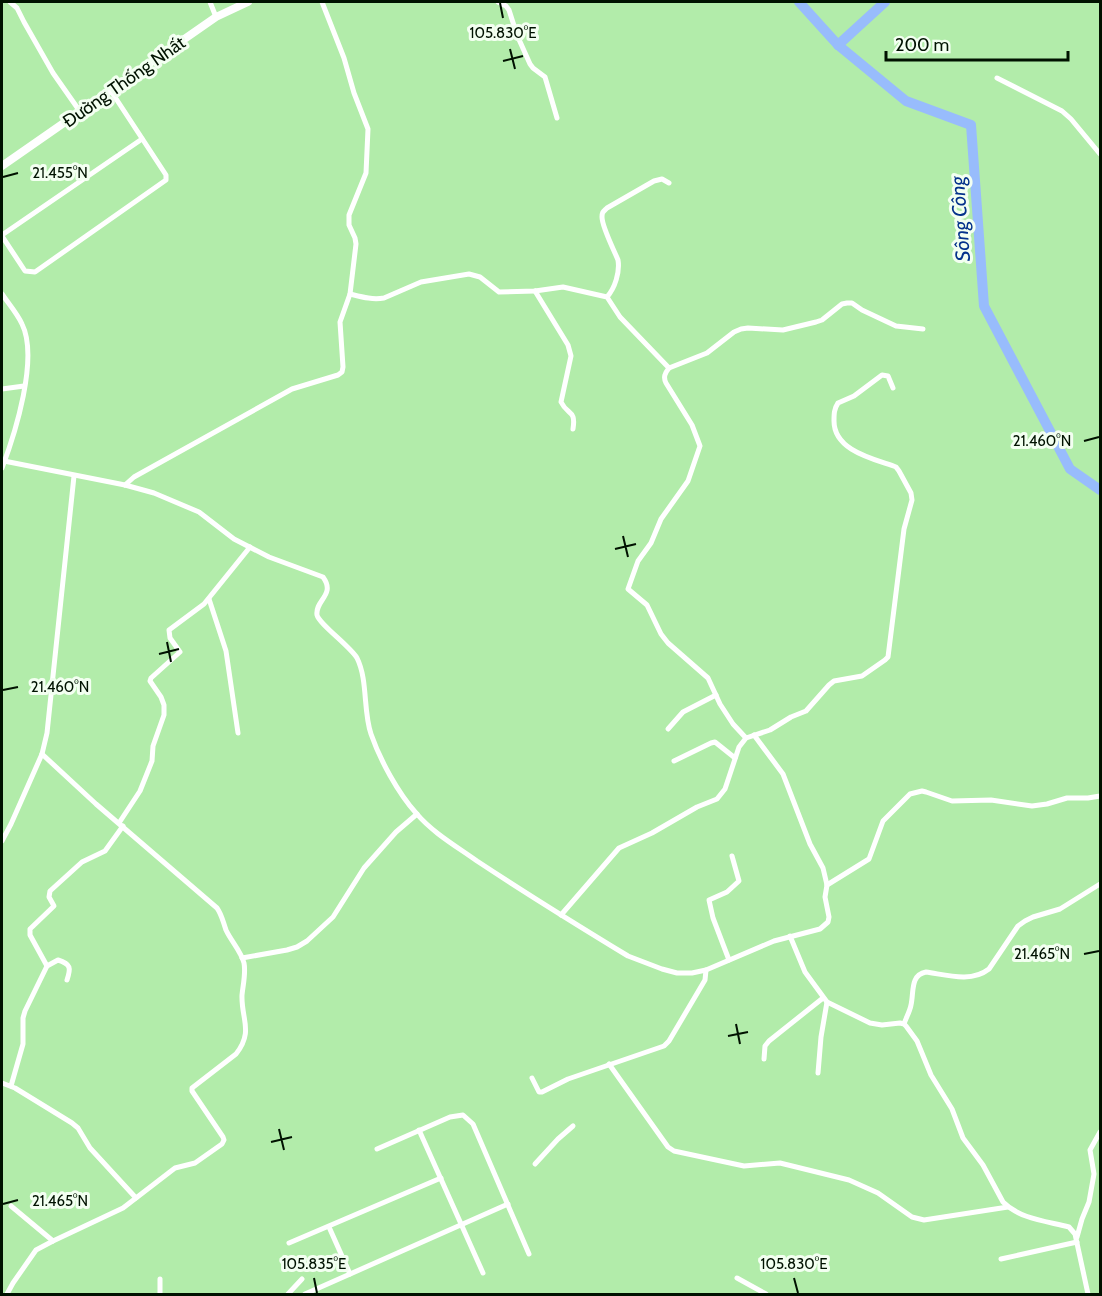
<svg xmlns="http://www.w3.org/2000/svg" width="1102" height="1296" font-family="Cabin,sans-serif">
  <rect width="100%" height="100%" fill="#b2ecaa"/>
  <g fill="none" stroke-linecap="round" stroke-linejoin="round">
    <g stroke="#98bcfc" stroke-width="10">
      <polyline points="799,2 838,45 906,101 971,125 984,306 1070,469 1100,490"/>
      <polyline points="838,45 885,2"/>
    </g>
    <g stroke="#fff" stroke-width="5">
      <polyline points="10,2 17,8 24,22 53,73 81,113"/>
      <polyline points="210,2 216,17"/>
      <polyline points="498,2 506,6 509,10 517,35 530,64 533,68 545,77 557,118"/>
      <polyline points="997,78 1062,111 1071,119 1100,154"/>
      <polyline points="2,235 142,139"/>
      <polyline points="2,236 25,271 35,272 166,180 166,175 111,91"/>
      <path d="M535 291 568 345 571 356 561 402C568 416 576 409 573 429"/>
      <path d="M2 294C8 303 17 313 22 324 39 358 15 434 2 468"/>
      <path d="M350 294C362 297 372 300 384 298L421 282 469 274 480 277 499 292 535 291 563 287 607 297 620 317 669 368"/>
      <path d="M607 297C615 288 620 272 618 260 614 250 602 227 602 217 602 212 603 212 607 208L654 181 662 179 669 183"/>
      <polyline points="2,389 24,386"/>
      <path d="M4 461 125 485 154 493 199 512 234 539 269 557 323 577C336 595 315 600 317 615 319 624 350 646 357 658 368 680 363 711 371 734 380 760 398 793 416 813 433 833 456 846 477 861 527 894 577 925 628 956L662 969 677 973H692L706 970 774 941 820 929 828 922 829 917 825 897 827 885 823 868 810 844 783 774 754 735"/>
      <polyline points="125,485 134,477 292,389 338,375 342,372 343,367 340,322 350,294 356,244 355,238 349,225 349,215 366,173 368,129 354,93 344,58 322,2"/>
      <polyline points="209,599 226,651 238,733"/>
      <polyline points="668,729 683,712 716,695"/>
      <path d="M746 738 733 724 720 704 708 678 668 643 661 634 647 605 628 589 638 561 651 543 661 519 688 481 700 446 692 425 666 383C663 377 665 373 669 368L707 353 734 332 741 329 748 328 783 330 816 322 822 320 842 304 847 303H852L862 310 896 326 923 329"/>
      <polyline points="674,761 711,743 715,742 735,758"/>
      <polyline points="119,823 140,791 152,761 153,746 164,715 164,705 161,697 150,681 151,678 180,652 170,638 169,630 204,604 250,547"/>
      <polyline points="2,841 11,824 42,754 47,733 74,476"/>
      <polyline points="827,885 869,859 883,821 910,794 922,791 926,792 952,801 991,800 1032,806 1047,804 1067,798 1088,798 1100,796"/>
      <path d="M561 915 619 848 652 833 697 807 717 799 725 789 739 747 746 738 770 730 791 717 806 711 829 685 834 681 862 676 885 660 888 657 904 529 912 500 911 493 899 471 896 467C874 459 834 451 834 421 834 414 834 409 838 403L854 396 882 375 888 376 893 388"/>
      <path d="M790 936 805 972 827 1002 870 1023 882 1025 900 1023 904 1024 906 1026 917 1041 931 1075 952 1109 963 1138 983 1165 1003 1202C1020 1219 1046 1221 1069 1227L1075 1234 1088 1294"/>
      <polyline points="242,958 287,950 297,947 307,941 333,917 364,868 396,832 417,814"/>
      <polyline points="729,960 713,918 709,900 727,892 739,881 732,856"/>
      <path d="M67 980C71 968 71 964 58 960L47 966 30 935V929L54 906 49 897 50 891 82 862 105 851 123 826"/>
      <path d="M904 1024C906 1018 910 1011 911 1005 914 992 910 975 926 972 947 975 971 983 989 969L1018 926 1025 921 1033 917 1060 909 1100 884"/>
      <polyline points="764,1059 765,1046 769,1041 823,998"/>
      <polyline points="609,1064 668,1147 674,1151 744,1166 780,1163 849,1180 878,1193 912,1217 924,1220 1008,1207"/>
      <polyline points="818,1073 821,1037 827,1002"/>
      <polyline points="532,1078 539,1092 542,1092 568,1079 664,1046 669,1041 705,980 706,970"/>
      <polyline points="2,1083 15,1088 72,1123 78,1128 90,1148 136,1198"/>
      <polyline points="11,1086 23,1044 23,1018 25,1011 47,966"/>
      <polyline points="419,1130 483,1273"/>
      <polyline points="377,1149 450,1117 463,1115 473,1124 529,1254"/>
      <polyline points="535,1164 558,1139 573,1126"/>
      <polyline points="11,1206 53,1241"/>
      <polyline points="329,1227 350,1274"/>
      <polyline points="1077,1237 1082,1219 1089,1202 1094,1174 1090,1150 1100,1132"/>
      <polyline points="289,1243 441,1178"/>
      <polyline points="1001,1259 1077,1242"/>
      <polyline points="737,1278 766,1294"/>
      <polyline points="160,1279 160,1294"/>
      <path d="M7 1294 13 1283 36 1250 53 1241 123 1208 175 1168 195 1163 222 1144 224 1140 223 1137 192 1091V1088L236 1054C254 1031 241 1019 242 995 243 985 246 973 244 963 241 951 231 941 226 930 223 922 222 915 217 908L96 804 42 754"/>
      <polyline points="288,1294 302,1279"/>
      <polyline points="305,1294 508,1204"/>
    </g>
    <polyline stroke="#fff" stroke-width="8" points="2,166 216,17 248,2"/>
  </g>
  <path fill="none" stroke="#001200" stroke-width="2" d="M500 3 503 18M510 49 515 69M503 61 523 56M3 177 18 173M1084 441 1099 437M623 536 628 557M615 549 636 544M167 642 171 662M159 654 179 649M3 690 18 687M1084 954 1099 951M736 1024 740 1044M728 1036 748 1032M279 1129 284 1150M271 1142 292 1137M3 1204 18 1200M314 1278 317 1293M794 1278 798 1293"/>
  <g text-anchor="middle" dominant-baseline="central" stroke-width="6" stroke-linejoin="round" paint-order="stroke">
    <g font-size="18" fill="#001200" stroke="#f3fff1">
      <text transform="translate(124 82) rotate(-35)">Đường Thống Nhất</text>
    </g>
    <g font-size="20" font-style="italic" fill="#04328b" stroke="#f3fff1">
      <text transform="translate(960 219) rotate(-94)">Sông Công</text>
    </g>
  </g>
  <g font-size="15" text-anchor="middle" fill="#001200" stroke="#f3fff1" stroke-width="6" stroke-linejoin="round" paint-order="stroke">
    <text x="503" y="38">105.830°E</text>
    <text x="60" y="178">21.455°N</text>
    <text x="1042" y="446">21.460°N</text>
    <text x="60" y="692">21.460°N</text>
    <text x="1042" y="959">21.465°N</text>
    <text x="60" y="1206">21.465°N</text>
    <text x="314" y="1269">105.835°E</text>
    <text x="794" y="1269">105.830°E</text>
  </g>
  <rect width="1102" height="1296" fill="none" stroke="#001200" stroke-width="6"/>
  <path d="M886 51v9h182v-9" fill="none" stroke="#001200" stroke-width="3"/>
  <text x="895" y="51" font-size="18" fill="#001200" stroke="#f3fff1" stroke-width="4.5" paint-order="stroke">200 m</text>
</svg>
